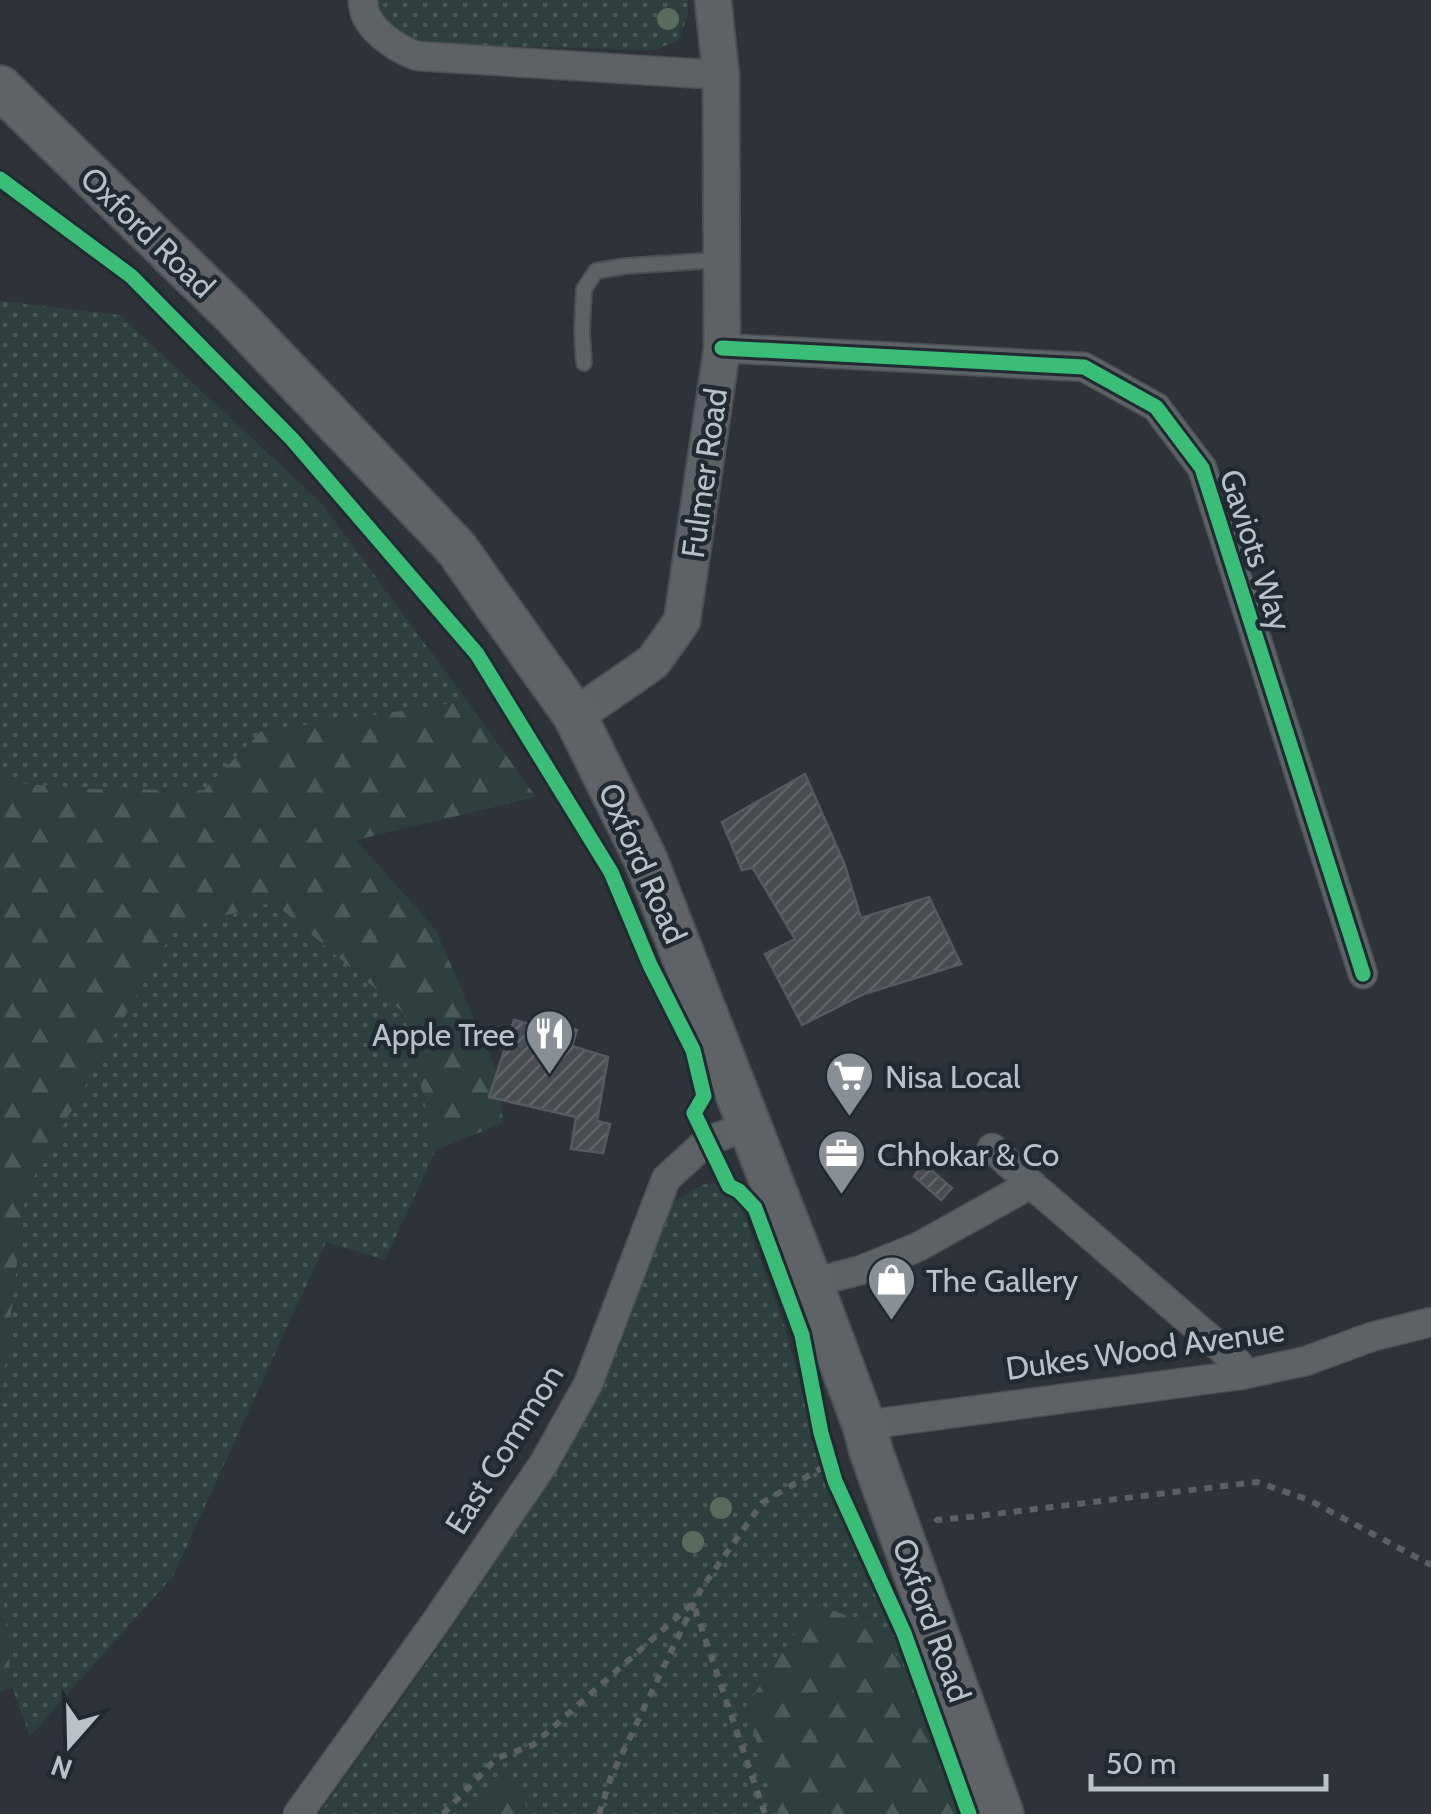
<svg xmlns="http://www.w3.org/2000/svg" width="1431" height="1814" font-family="Cabin,sans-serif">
  <defs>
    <pattern id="grass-dots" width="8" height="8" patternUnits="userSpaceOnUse" patternTransform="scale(2.5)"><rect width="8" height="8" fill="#2d403f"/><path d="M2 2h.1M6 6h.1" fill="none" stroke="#495a59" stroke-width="1.8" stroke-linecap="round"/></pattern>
    <pattern id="forest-firs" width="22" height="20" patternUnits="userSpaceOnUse" patternTransform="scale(2.5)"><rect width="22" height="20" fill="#2d403f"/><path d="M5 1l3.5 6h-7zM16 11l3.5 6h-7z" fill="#495a59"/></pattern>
    <pattern id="building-hatch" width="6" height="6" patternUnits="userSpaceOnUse" patternTransform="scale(2.5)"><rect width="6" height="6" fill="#484c51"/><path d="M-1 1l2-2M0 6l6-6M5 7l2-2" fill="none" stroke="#606469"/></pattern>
  </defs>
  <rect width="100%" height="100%" fill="#2e3339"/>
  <g fill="url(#grass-dots)">
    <polygon points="376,0 687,0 688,14 679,40 655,50 413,44 386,26"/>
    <polygon points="0,301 120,315 321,503 467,701 260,732 204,790 95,789 0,782"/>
    <polygon points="273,902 404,1013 436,1150 385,1260 326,1242 173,1576 30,1736 12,1687 3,1596 0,1590 0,1413 25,1192 173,930"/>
    <path d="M710 1183C732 1186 734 1190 742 1209L785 1328 819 1452 922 1699 880 1629 746 1706 778 1814H526V1805L501 1776 469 1814H319L447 1635 560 1466 617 1350 673 1202 702 1185Z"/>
  </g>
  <g fill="url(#forest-firs)">
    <polygon points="467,701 536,797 356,840 436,930 498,1075 503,1123 436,1150 404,1013 273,902 174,930 25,1192 0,1413 0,782 95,789 204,790 260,732"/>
    <polygon points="0,1590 3,1596 12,1687 0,1691"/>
    <polygon points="815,1603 880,1629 922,1699 958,1814 778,1814 746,1706"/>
    <polygon points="501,1775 526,1805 526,1814 469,1814"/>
  </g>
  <g fill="url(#building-hatch)" stroke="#555a60" stroke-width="2.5">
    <polygon points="805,774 844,863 861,918 929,897 961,964 864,994 802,1025 765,954 795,939 753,868 742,870 722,822"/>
    <polygon points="514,1020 560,1032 563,1025 577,1030 572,1046 608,1057 597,1121 610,1124 603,1153 571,1149 576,1117 489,1097"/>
    <polygon points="924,1164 952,1188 941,1200 914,1176"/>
  </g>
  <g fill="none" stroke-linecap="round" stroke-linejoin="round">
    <defs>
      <polyline id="service" points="584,363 582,331 584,289 596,271 626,266 719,260"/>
      <g id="minor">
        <path d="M363 0C362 27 395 48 417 56L721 75"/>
        <polyline points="722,348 1084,367 1156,407 1202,468 1363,974"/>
        <polyline points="992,1148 1031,1184"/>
        <polyline points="811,1283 861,1270 918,1247 1031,1184 1238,1363 1241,1375"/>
        <polyline points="864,1425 1241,1375 1306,1361 1371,1337 1431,1322"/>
        <polyline points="298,1814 435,1623 544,1463 588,1384 666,1179 706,1142 749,1125"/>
      </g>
      <polyline id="tertiary" points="575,716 653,662 682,621 722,348 721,75 713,0"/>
      <polyline id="primary" points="0,87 232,313 456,548 575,716 645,858 811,1283 864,1425 872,1454 1002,1814"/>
    </defs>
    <use href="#service" stroke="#4c4f53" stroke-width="18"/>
    <use href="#minor" stroke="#4c4f53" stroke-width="31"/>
    <use href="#tertiary" stroke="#4c4f53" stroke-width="39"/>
    <use href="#primary" stroke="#4b5055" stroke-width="46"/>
    <g stroke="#5b6064" stroke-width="6" stroke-dasharray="8 8" stroke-linecap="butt">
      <polyline points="935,1518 937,1520 970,1517 1257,1482 1309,1500 1431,1565"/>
      <polyline points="443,1814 497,1758 533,1745 693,1603 765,1814"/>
      <polyline points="599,1814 611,1777 701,1589 762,1503 830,1463 837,1462"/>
    </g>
    <use href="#service" stroke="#5d6266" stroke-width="14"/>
    <use href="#minor" stroke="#5d6266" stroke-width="28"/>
    <use href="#tertiary" stroke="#5d6266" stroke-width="35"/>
    <use href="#primary" stroke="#5f6368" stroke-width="42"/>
    <defs>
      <g id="cycleway">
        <polyline points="0,179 131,276 292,439 477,654 611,872 650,965 693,1050 704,1096 694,1113 729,1186 739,1191 755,1208 802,1335 821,1433 835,1481 904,1633 969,1814"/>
        <polyline points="722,348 1084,367 1156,407 1202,468 1363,974"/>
      </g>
    </defs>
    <use href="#cycleway" stroke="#212a32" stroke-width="21"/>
    <use href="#cycleway" stroke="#3abd76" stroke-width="15"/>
  </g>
  <g fill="#586c5e">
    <circle cx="668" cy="19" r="11"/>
    <circle cx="721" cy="1508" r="11"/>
    <circle cx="693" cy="1542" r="11"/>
  </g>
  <defs>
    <symbol id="restaurant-pin" viewBox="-11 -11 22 30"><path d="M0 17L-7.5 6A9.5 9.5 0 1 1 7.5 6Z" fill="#888f96" stroke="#212a32"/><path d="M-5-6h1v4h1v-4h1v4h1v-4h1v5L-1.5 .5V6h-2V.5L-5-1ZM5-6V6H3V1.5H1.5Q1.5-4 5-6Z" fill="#fff"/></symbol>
    <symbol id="supermarket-pin" viewBox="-11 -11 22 30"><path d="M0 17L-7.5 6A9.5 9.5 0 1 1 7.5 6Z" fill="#888f96" stroke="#212a32"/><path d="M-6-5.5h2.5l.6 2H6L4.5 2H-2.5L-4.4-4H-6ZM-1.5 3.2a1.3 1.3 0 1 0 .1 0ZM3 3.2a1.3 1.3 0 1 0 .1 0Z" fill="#fff"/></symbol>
    <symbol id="office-pin" viewBox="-11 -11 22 30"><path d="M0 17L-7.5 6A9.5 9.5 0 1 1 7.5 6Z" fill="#888f96" stroke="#212a32"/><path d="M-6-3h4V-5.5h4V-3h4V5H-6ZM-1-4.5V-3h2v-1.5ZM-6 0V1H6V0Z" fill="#fff"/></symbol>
    <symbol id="shop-pin" viewBox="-11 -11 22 30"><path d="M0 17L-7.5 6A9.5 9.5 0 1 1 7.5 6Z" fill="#888f96" stroke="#212a32"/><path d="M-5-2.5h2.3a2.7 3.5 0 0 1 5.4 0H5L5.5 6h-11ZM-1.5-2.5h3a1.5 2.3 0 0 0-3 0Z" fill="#fff"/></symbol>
  </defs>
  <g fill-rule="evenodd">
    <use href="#restaurant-pin" x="522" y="1006" width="55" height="75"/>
    <use href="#supermarket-pin" x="822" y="1048" width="55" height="75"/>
    <use href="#office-pin" x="814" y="1126" width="55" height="75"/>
    <use href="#shop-pin" x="864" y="1252" width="55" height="75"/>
  </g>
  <g text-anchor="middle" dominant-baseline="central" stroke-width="9" stroke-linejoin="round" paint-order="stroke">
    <g font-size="32" fill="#b8c0c8" stroke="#212a32">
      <text transform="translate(148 232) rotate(44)">Oxford Road</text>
      <text transform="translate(704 473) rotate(-82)">Fulmer Road</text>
      <text transform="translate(1256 550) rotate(72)">Gaviots Way</text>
      <text transform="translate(643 863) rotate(66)">Oxford Road</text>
      <text transform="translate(1145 1349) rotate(-8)">Dukes Wood Avenue</text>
      <text transform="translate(504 1449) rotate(-58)">East Common</text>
      <text transform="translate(932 1620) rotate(70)">Oxford Road</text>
    </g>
    <g font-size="32" fill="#b8c0c8" stroke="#212a32" text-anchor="start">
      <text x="515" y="1034" text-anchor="end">Apple Tree</text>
      <text x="885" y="1076">Nisa Local</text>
      <text x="877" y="1154">Chhokar &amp; Co</text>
      <text x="926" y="1280">The Gallery</text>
    </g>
  </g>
  <g transform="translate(70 1744) rotate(200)" stroke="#212a32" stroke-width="8" paint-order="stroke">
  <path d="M0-8L18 38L0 25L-18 38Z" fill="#b8c0c8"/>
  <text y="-15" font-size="28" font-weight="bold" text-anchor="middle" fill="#b8c0c8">N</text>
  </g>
  <path d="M1091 1774v15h235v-15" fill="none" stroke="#b8c0c8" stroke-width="5"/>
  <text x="1106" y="1774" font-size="30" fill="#b8c0c8" stroke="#212a32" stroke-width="8" paint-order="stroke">50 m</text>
</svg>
